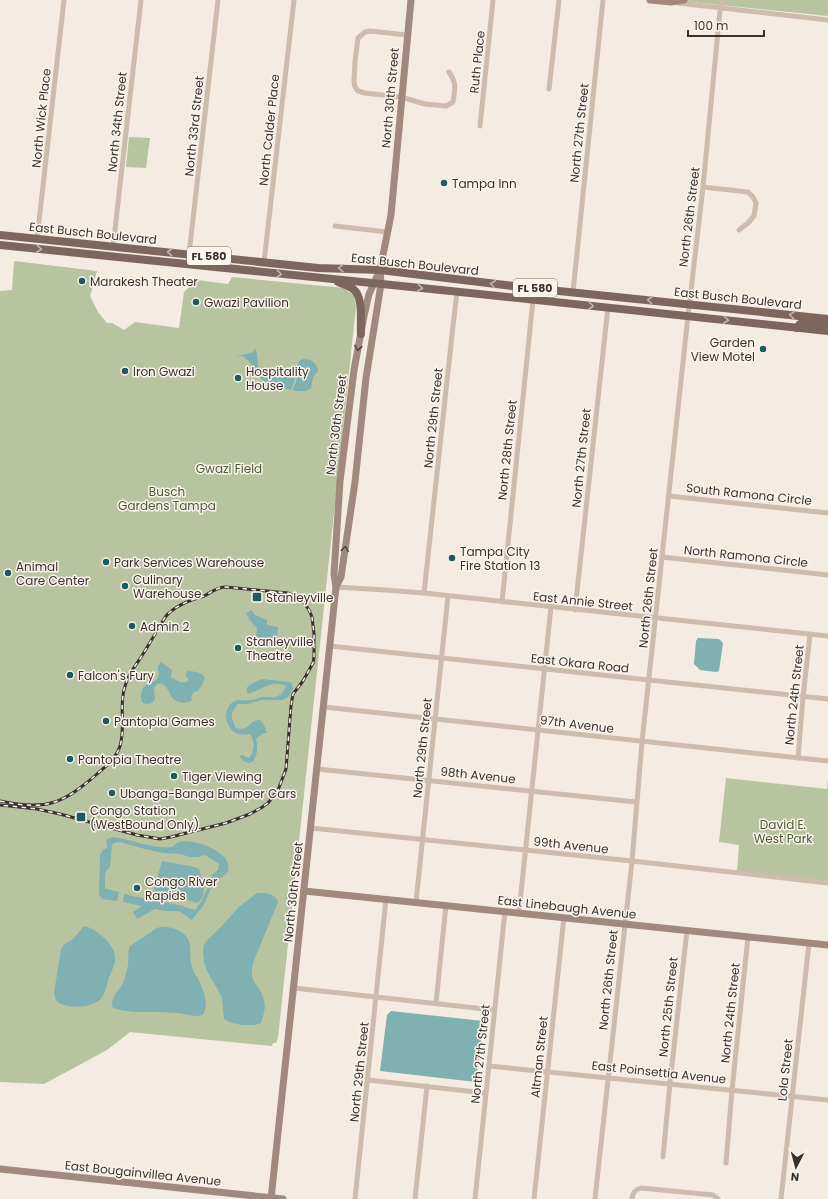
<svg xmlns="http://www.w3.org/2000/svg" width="828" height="1199" font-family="Poppins,sans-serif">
  <rect width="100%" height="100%" fill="#f4ebe1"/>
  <g fill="#b8c4a0">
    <polygon points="673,0 828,0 828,16"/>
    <polygon points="129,137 150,138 146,168 126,167"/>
    <polygon points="14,261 97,271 90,296 98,312 107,323 112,323 124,330 135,322 179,328 184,292 197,280 228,284 232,277 344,288 354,296 356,307 278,1038 276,1043 273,1043 272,1046 130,1032 107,1050 44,1084 0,1082 0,291 12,290"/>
    <polygon points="726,778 827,789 828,779 828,882 737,871 739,845 719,842"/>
  </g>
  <g fill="#7fb0b2">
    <path d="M255 348C259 356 256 363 260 370L280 377H295L294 382 291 390C279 386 264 386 256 373 251 365 252 362 242 356L235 357 253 352Z"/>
    <path d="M303 359C311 359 316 362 318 370L313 378 311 388 306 391H294L293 389 296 382 298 364 299 361Z"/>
    <polygon points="251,610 255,615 267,620 267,625 278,627 276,646 270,646 270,643 267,643 267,641 264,640 264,638 256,637 257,628 248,618 249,617 246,614"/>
    <polygon points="698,638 719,639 723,643 719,671 716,672 700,670 694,664 696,641"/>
    <path d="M161 662 172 670 171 677C175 680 183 685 188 681V678L186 676 187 671C194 672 201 671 205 678L203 683 198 691 194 692 191 697 192 700C186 705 175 703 171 696 168 690 167 686 161 683L157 684 154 688 155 699 152 703 146 704 142 702C140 695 141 687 148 684 150 683 153 682 155 681 158 679 158 676 159 673 157 667 157 667 161 662Z"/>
    <path d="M262 679 289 682 292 683 293 689 288 697 282 700H262L247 704H238C230 714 230 716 236 728 251 732 248 720 260 720L264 725 267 733H263L256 739C260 753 253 774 239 756L242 755 249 758C255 751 255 741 250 734 240 735 234 735 229 726 223 716 226 702 239 700 243 700 247 701 251 700 256 700 259 697 263 697 267 696 272 698 276 697 281 695 284 691 286 686 270 679 263 690 248 694 242 686 255 682 262 679Z"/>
    <path d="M112 837C132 839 151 849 172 847 174 845 176 843 179 842 193 838 234 852 228 871 226 877 218 877 214 883 210 888 208 896 205 902 202 909 196 914 192 920L190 919 187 916 179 911H165L155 909 137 919 133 912 142 906 123 902 124 894 151 900 162 861 195 867 199 869C202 880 209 896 197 903 188 900 166 894 158 899V901L179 905 195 910 201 902 209 885 212 875 218 870 219 864 205 855 198 857H190L180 854 163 853 145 849 119 842 114 843 112 845 110 867 106 871 105 875V888L107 889 119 892 117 901 102 899 99 894 100 855 103 850 107 848C108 842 103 840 112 837Z"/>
    <path d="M257 893C266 893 275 893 278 902L253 963C248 985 261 984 264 1001 266 1009 263 1016 261 1023 254 1027 230 1025 224 1019L222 998 218 990 207 971 204 962 203 951 204 945 207 940 218 930 239 907Z"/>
    <path d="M84 926C94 927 115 945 115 956 116 963 112 970 109 977 108 982 105 993 102 997 97 1006 78 1008 68 1006 59 1004 56 1003 54 993L61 949 65 944 73 939Z"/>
    <path d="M161 927C169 926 181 930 186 936 193 944 189 954 191 963 192 971 197 976 200 983 204 992 209 1006 203 1015 193 1018 186 1013 176 1013 170 1013 165 1012 160 1012 144 1012 129 1013 113 1008 109 997 119 992 123 983 125 977 127 971 128 965 129 959 127 952 130 946L157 928Z"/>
    <polygon points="391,1011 483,1021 476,1082 380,1071 387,1015"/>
  </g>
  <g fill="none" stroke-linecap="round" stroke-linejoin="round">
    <g stroke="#cdbbac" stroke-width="5">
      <polyline points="678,3 828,20"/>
      <path d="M407 35 370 31 365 32 358 38 355 61 354 82 355 87 358 91 365 93 401 97 425 104 446 106 453 102C455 88 457 84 449 72"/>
      <polyline points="549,89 559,0"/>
      <polyline points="480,126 493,0"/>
      <polyline points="703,187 748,192 753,197 756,203 754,216 748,223 739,230"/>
      <polyline points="335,226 387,232"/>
      <polyline points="37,239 64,0"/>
      <polyline points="113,247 141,0"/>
      <polyline points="189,254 218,0"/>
      <polyline points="264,262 294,0"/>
      <polyline points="573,292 603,0"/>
      <polyline points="669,496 828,513"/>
      <polyline points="662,557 828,575"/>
      <polyline points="336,587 385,590 424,593 828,636"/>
      <polyline points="424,593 452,335 457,292"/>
      <polyline points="502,602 533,300"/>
      <polyline points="575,610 608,307"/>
      <polyline points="330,646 828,699"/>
      <polyline points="324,707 828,761"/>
      <polyline points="798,758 803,697 810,635"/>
      <polyline points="317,769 636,802"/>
      <polyline points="311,828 632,861 828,883"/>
      <polyline points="416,902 448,596"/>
      <polyline points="519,912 551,607"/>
      <polyline points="294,988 494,1010"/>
      <polyline points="436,1003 446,905"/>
      <polyline points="489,1066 828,1100"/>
      <polyline points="368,1080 485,1093"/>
      <polyline points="663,1157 670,1083 687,930"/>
      <polyline points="726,1163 732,1090 748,937"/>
      <polyline points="355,1199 386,899"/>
      <polyline points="415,1199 427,1086"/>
      <polyline points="475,1199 505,911"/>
      <polyline points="534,1199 564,917"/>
      <polyline points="595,1199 632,861 642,742 688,316 703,187 721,0"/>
      <path d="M632 1199C633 1192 635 1190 641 1188L713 1195 718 1199"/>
      <polyline points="781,1199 809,943"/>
    </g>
    <g stroke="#a18a7d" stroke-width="7">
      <polyline points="650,0 671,2 684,0"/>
      <polyline points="336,587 341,577 355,482 366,378 379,297 381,284 380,270 391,215 411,0"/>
      <polyline points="304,891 828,945"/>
      <polyline points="0,1169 283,1199"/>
      <polyline points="271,1199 336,587 334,574 340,481 354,370 364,316 369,294 380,270"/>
    </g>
    <g stroke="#7d675c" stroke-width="8">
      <polyline points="0,235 318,268 380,270 530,288 828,319"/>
      <polyline points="0,245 441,290 828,331"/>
      <path d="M338 282C342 284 349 286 353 289 364 297 360 321 361 334"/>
      <polyline points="797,328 800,324 803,323 828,325"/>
    </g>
    <defs>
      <path id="rail" d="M0 801C46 811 63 804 97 774 106 766 116 759 120 746 126 725 118 705 126 683 129 673 137 664 143 654 148 646 153 637 159 628 162 623 164 617 169 613 179 604 191 600 204 596 212 592 217 587 226 587L288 593 297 597 302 600 309 610 312 617 314 634V657L313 663 303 681 293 694 291 706 286 769 278 790 268 803 261 808 250 814 226 823 171 837 160 839 137 835 60 814 37 809 0 805"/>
    </defs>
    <use href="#rail" stroke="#3b302b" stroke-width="3"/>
    <use href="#rail" stroke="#fbf5ee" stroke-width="1.5" stroke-dasharray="4.5" stroke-linecap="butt"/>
  </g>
  <defs><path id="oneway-chevron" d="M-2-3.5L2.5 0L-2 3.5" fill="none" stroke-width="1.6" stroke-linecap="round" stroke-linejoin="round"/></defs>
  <g stroke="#c2b5ac">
    <use href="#oneway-chevron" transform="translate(39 249) rotate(6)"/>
    <use href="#oneway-chevron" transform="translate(170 252) rotate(-175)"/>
    <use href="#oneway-chevron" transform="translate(341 268) rotate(-178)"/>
    <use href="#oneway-chevron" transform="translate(279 274) rotate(6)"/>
    <use href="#oneway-chevron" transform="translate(493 284) rotate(-173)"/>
    <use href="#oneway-chevron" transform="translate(420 288) rotate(6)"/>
    <use href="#oneway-chevron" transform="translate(650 300) rotate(-174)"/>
    <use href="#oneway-chevron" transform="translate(591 306) rotate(6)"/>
    <use href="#oneway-chevron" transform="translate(792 315) rotate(-174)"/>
    <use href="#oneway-chevron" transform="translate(726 320) rotate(6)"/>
  </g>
  <g stroke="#544640">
    <use href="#oneway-chevron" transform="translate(358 348) rotate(100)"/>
    <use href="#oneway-chevron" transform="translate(345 549) rotate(-82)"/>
  </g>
  <g fill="#1f5a5e" stroke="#fbf5ee" stroke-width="1.5">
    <circle cx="444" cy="183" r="4"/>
    <circle cx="82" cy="281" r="4"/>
    <circle cx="196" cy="302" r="4"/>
    <circle cx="763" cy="349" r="4"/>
    <circle cx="125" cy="371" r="4"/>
    <circle cx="238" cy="378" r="4"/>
    <circle cx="452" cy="558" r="4"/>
    <circle cx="106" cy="562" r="4"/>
    <circle cx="8" cy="573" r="4"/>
    <circle cx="125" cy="586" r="4"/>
    <rect x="252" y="592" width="10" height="10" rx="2"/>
    <circle cx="132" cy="626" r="4"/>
    <circle cx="238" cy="648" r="4"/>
    <circle cx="70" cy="675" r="4"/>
    <circle cx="106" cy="721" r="4"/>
    <circle cx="70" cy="759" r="4"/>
    <circle cx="174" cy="776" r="4"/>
    <circle cx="112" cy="793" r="4"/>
    <rect x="76" y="812" width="10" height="10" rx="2"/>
    <circle cx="137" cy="888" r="4"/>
  </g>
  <g text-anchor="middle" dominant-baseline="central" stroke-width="3" stroke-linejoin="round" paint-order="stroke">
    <g fill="#fbf5ee" stroke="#756b66" stroke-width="1">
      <rect x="187" y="247" width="44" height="18" rx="3"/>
      <rect x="513" y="279" width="44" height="18" rx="3"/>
    </g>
    <g font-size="11" font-weight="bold" fill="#3b302b">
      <text x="209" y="256">FL 580</text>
      <text x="535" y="288">FL 580</text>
    </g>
    <g font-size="12" fill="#3b302b" stroke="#fbf5ee">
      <text transform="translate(477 62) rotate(-84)">Ruth Place</text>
      <text transform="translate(390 98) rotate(-85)">North 30th Street</text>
      <text transform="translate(41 118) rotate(-84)">North Wick Place</text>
      <text transform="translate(117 122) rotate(-84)">North 34th Street</text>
      <text transform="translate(194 126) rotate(-84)">North 33rd Street</text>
      <text transform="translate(269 130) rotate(-84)">North Calder Place</text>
      <text transform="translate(579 133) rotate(-84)">North 27th Street</text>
      <text transform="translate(689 217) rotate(-83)">North 26th Street</text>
      <text transform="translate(93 233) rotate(6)">East Busch Boulevard</text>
      <text transform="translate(415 264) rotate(6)">East Busch Boulevard</text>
      <text transform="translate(738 298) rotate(6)">East Busch Boulevard</text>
      <text transform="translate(433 418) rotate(-84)">North 29th Street</text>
      <text transform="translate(336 425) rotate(-83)">North 30th Street</text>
      <text transform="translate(507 450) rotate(-84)">North 28th Street</text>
      <text transform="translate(581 458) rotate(-84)">North 27th Street</text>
      <text transform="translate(749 494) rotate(6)">South Ramona Circle</text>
      <text transform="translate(746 556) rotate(6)">North Ramona Circle</text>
      <text transform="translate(648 598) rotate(-84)">North 26th Street</text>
      <text transform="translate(583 601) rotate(6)">East Annie Street</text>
      <text transform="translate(580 663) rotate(6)">East Okara Road</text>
      <text transform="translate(794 695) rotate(-84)">North 24th Street</text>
      <text transform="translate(577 724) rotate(7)">97th Avenue</text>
      <text transform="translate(422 748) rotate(-84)">North 29th Street</text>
      <text transform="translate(478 775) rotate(6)">98th Avenue</text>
      <text transform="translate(571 845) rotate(6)">99th Avenue</text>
      <text transform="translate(293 892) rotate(-84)">North 30th Street</text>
      <text transform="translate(567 907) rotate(6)">East Linebaugh Avenue</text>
      <text transform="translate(608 980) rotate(-84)">North 26th Street</text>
      <text transform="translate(668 1007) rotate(-84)">North 25th Street</text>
      <text transform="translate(730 1013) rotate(-84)">North 24th Street</text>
      <text transform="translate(480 1054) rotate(-84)">North 27th Street</text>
      <text transform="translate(539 1057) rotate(-84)">Altman Street</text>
      <text transform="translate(785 1070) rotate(-84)">Lola Street</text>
      <text transform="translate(359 1072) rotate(-84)">North 29th Street</text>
      <text transform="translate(659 1072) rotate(6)">East Poinsettia Avenue</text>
      <text transform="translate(143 1173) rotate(6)">East Bougainvillea Avenue</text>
    </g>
    <g font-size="12" fill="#3b302b" stroke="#fbf5ee" text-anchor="start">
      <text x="452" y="183">Tampa Inn</text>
      <text x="90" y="281">Marakesh Theater</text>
      <text x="204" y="302">Gwazi Pavilion</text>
      <text x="755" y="342" text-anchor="end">Garden<tspan x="755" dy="14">View Motel</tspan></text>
      <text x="133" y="371">Iron Gwazi</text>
      <text x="246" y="371">Hospitality<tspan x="246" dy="14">House</tspan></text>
      <text x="460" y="551">Tampa City<tspan x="460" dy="14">Fire Station 13</tspan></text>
      <text x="114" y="562">Park Services Warehouse</text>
      <text x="16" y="566">Animal<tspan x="16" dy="14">Care Center</tspan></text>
      <text x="133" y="579">Culinary<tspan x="133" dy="14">Warehouse</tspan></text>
      <text x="266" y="597">Stanleyville</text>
      <text x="140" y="626">Admin 2</text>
      <text x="246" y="641">Stanleyville<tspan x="246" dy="14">Theatre</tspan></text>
      <text x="78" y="675">Falcon's Fury</text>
      <text x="114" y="721">Pantopia Games</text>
      <text x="78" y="759">Pantopia Theatre</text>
      <text x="182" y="776">Tiger Viewing</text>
      <text x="120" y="793">Ubanga-Banga Bumper Cars</text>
      <text x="90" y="810">Congo Station<tspan x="90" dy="14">(WestBound Only)</tspan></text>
      <text x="145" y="881">Congo River<tspan x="145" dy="14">Rapids</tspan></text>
    </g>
    <g font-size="12" fill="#4a5a2e" stroke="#fbf5ee">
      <text x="229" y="468">Gwazi Field</text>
      <text x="167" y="491">Busch<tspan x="167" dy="14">Gardens Tampa</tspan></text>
      <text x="783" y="824">David E.<tspan x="783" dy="14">West Park</tspan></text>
    </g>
  </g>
  <g transform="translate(796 1167) rotate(186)" stroke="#fbf5ee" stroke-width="3" paint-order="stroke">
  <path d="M0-3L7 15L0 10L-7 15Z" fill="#3b302b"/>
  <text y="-6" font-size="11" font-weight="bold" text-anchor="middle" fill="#3b302b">N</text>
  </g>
  <path d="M688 30v6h76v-6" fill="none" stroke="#3b302b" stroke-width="2"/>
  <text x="694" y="30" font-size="12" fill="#3b302b" stroke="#fbf5ee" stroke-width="3" paint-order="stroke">100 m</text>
</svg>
